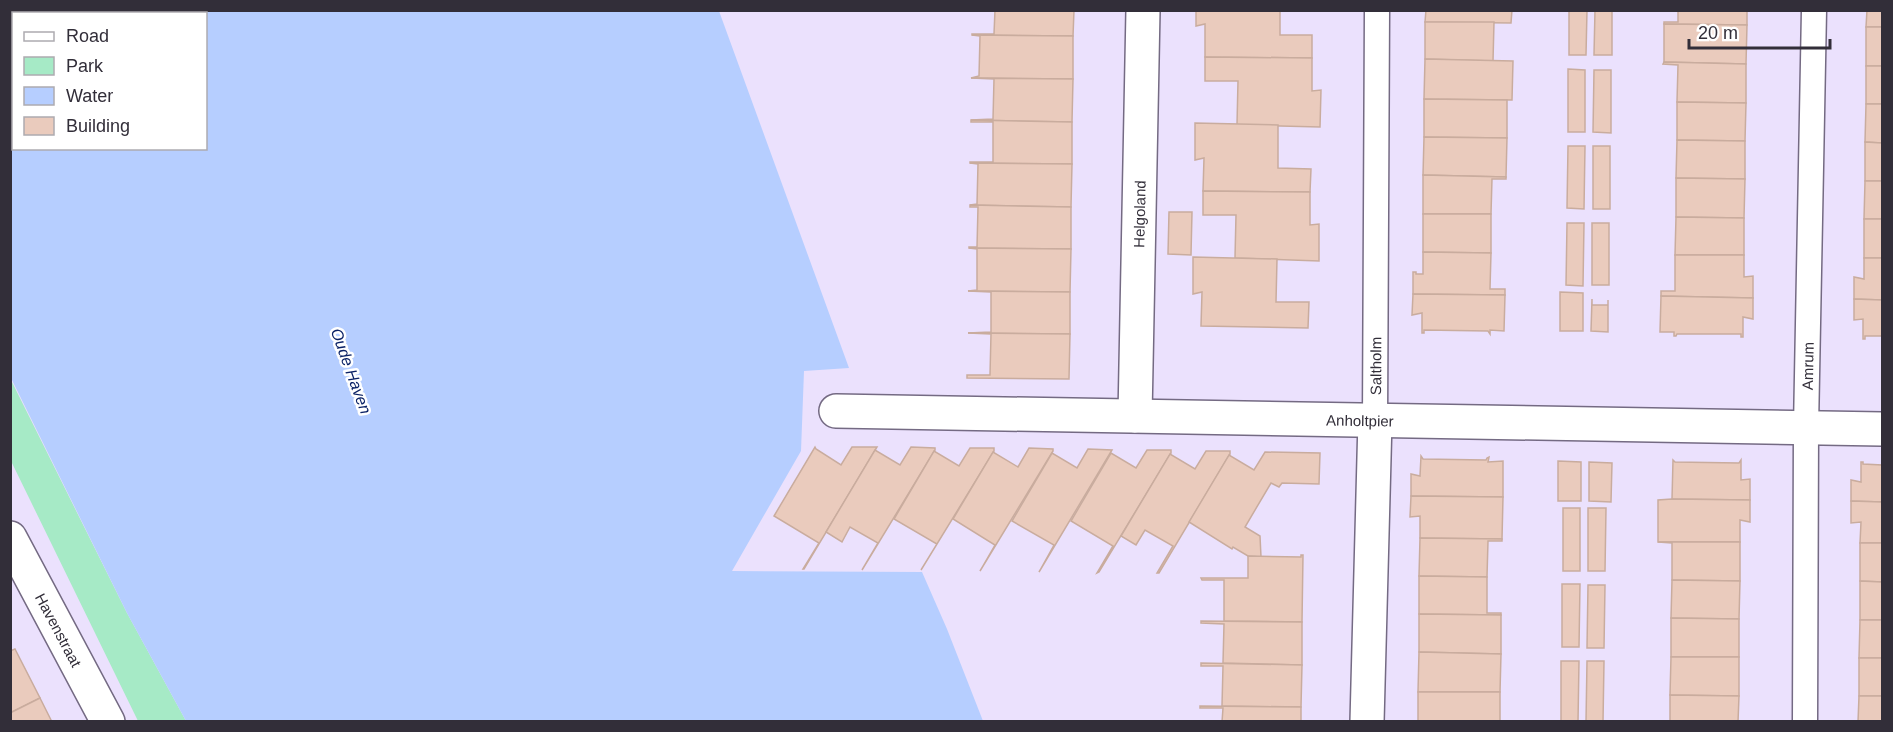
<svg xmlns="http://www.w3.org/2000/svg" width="1893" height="732" font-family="Arial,sans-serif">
  <rect width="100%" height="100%" fill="#ebe1fd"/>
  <polygon fill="#a6eac6" points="10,378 127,613 186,721 138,721 11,461"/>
  <path fill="#b6ceff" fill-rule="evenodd" d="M11 10 719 11 849 368 804 371 801 451 732 571 922 572 947 629 983 721H186L127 613 11 378ZM14 14H206V148H14Z"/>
  <g fill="#eacbbd" stroke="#c9ac9e" stroke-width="1.5">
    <polygon points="995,10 1074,10 1073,36 972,35 972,34 994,34"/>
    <polygon points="1196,10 1280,10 1280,35 1312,35 1312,58 1205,57 1205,24 1196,26"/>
    <polygon points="1426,10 1512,10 1511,23 1425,22"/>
    <polygon points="1569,10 1587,10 1586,55 1569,55"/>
    <polygon points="1595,10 1612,10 1612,55 1594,55"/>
    <polygon points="1678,10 1747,10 1747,25 1664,24 1664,22 1678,22"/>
    <polygon points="1867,10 1882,10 1882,27 1866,27"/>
    <polygon points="1425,22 1494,22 1493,61 1425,59"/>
    <polygon points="1664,24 1747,25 1746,64 1664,62"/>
    <rect x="1866" y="27" width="16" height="39"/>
    <polygon points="972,35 1073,36 1073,79 971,78 979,76 980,36"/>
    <polygon points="1205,57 1312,58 1312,91 1321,90 1320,127 1237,125 1238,81 1205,81"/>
    <polygon points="1425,59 1513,61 1512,100 1424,99"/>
    <polygon points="1664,62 1746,64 1746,103 1677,102 1678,65 1663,64"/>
    <rect x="1866" y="66" width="16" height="38"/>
    <polygon points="1568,69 1585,70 1585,132 1568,132"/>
    <polygon points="1594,70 1611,70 1611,133 1593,132"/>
    <polygon points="971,78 1073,79 1072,122 971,120 993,119 994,79"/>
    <polygon points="1424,99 1507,100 1507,138 1424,137"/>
    <polygon points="1677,102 1746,103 1745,141 1677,140"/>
    <polygon points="1866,104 1882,104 1882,143 1865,142"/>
    <polygon points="971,120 1072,122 1072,164 970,163 970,162 993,162 993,122 971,122"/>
    <polygon points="1195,123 1278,125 1278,168 1311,169 1310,192 1203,191 1204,158 1195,160"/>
    <polygon points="1424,137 1507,138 1506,177 1423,175"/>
    <polygon points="1677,140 1745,141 1745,179 1676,178"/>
    <polygon points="1865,142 1882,143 1882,181 1865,181"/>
    <polygon points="1568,146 1585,146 1584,209 1567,208"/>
    <rect x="1593" y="146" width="17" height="63"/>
    <polygon points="970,163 1072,164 1071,207 970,205 977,204 978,164"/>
    <polygon points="1423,175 1506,177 1506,179 1492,179 1491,214 1423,214"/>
    <polygon points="1676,178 1745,179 1744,218 1676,217"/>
    <polygon points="1865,181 1882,181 1882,219 1864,219"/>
    <polygon points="1203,191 1310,192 1310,225 1319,224 1319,261 1235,258 1236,215 1203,215"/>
    <polygon points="970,205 1071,207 1071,249 969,248 969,247 977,247 978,207 970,207"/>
    <polygon points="1169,212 1192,212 1191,255 1168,254"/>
    <polygon points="1423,214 1491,214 1491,253 1423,252"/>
    <polygon points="1676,217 1744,218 1744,255 1675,255"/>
    <rect x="1864" y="219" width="18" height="39"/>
    <polygon points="1567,223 1584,223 1583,286 1566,285"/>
    <rect x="1592" y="223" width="17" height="62"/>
    <polygon points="969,248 1071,249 1070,292 968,291 977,290 977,249"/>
    <polygon points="1423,252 1491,253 1490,289 1505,289 1505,295 1413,294 1413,272 1416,272 1416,274 1423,274"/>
    <polygon points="1675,255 1744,255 1744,277 1753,276 1753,298 1661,296 1661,291 1675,291"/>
    <polygon points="1193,257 1277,259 1276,302 1309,302 1308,328 1201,326 1202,292 1193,294"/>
    <polygon points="1864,258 1882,258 1882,300 1854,299 1854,277 1864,279"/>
    <polygon points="968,291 1070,292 1070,334 968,333 991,332 991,292"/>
    <polygon points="1560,292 1583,293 1583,331 1560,331"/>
    <polygon points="1413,294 1505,295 1504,331 1490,330 1490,334 1488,331 1424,330 1424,333 1422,333 1422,313 1412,315"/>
    <polygon points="1661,296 1753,298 1753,319 1743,317 1743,337 1741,337 1741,334 1677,334 1676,336 1674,336 1674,332 1660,332"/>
    <polygon points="1592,299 1592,305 1608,305 1608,300 1608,332 1591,331"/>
    <polygon points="1854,299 1882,300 1882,336 1865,336 1865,339 1863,339 1863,319 1854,320"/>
    <polygon points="968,333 1070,334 1069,379 967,378 967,375 990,375 991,334"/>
    <polygon points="815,447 816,449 841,465 852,447 877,447 804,569 803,569 819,543 774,516"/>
    <polygon points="911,447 935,448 935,450 862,570 878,543 850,527 842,542 826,532 875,450 900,465"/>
    <polygon points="970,448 994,448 994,451 921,570 937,544 894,519 934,451 959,466"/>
    <polygon points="1029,448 1053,449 1053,451 980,571 995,545 953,519 993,452 1018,467"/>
    <polygon points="1088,449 1112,450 1039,572 1054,545 1012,521 1052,453 1077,468"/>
    <polygon points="1147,450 1171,450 1171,453 1099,572 1097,573 1113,546 1071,521 1111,453 1136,468"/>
    <polygon points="1206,451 1230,451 1230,454 1159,573 1157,573 1173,546 1145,530 1136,545 1121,536 1170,454 1195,469"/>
    <polygon points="1265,452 1320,453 1319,484 1282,483 1279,487 1271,483 1245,527 1260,536 1261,557 1248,556 1233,547 1232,549 1189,522 1229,455 1254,470"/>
    <polygon points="1421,456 1423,459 1486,460 1487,458 1489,457 1488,462 1503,461 1503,497 1411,496 1411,474 1420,476"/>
    <polygon points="1673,460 1675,462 1739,463 1741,460 1741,480 1750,479 1750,500 1672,499"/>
    <polygon points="1558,461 1581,462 1581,501 1558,501"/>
    <polygon points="1589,462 1612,463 1611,502 1589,501"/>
    <polygon points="1861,462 1863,462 1863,464 1882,465 1882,502 1851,501 1851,480 1861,482"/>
    <polygon points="1411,496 1503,497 1502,539 1420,538 1420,516 1410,517"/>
    <polygon points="1672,499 1750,500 1750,522 1740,520 1740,542 1658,542 1658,500"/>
    <polygon points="1851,501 1882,502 1882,543 1860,543 1861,522 1851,523"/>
    <rect x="1563" y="508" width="17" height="63"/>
    <polygon points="1588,508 1606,508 1605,571 1588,571"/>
    <polygon points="1420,538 1502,539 1502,541 1488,541 1487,577 1419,576"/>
    <polygon points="1658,542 1740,542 1740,581 1672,580 1672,543"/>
    <polygon points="1860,543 1882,543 1882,582 1860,581"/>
    <polygon points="1301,555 1303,555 1302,622 1224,621 1224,580 1202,580 1201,578 1248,578 1248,556 1301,557"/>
    <polygon points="1419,576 1487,577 1487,613 1501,613 1501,615 1419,614"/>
    <polygon points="1672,580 1740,581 1739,619 1671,618"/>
    <polygon points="1860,581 1882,582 1882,620 1860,620"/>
    <polygon points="1562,584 1580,584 1579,647 1562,647"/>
    <polygon points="1588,585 1605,585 1604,648 1587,648"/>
    <polygon points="1419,614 1501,615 1501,654 1419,652"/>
    <polygon points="1671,618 1739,619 1739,657 1671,657"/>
    <polygon points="1860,620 1882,620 1882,658 1859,658"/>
    <polygon points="1201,621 1302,622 1302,665 1223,663 1224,624 1201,623"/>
    <polygon points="15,649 40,698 10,713 10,651"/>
    <polygon points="1419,652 1501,654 1500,692 1418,692"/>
    <polygon points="1671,657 1739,657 1739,696 1670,695"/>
    <rect x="1859" y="658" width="23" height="38"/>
    <polygon points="1561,661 1579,661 1578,722 1561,722"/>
    <polygon points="1587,661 1604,661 1603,722 1586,722"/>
    <polygon points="1201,663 1302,665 1301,707 1222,706 1223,666 1201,666"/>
    <rect x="1418" y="692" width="82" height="30"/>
    <polygon points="1670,695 1739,696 1738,722 1670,722"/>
    <polygon points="1859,696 1882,696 1882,722 1858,722"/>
    <polygon points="40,698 52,722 10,722 10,713"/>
    <polygon points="1200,706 1301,707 1301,722 1222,722 1223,708 1200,708"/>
  </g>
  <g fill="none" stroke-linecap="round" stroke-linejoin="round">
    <defs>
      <g id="lane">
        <path id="s1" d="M1375 420 1377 10"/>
        <path id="s2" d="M1805 722 1806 428 1814 10"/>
      </g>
      <g id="street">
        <path id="s3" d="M836 411 1882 429"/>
        <path id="s4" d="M1135 416 1143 10"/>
        <path id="s5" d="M10 538 108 722"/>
        <polyline points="1367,722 1375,420"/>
      </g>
    </defs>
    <use href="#lane" stroke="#746a83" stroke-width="27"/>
    <use href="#street" stroke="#746a83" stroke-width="36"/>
    <use href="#lane" stroke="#fff" stroke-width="24"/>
    <use href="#street" stroke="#fff" stroke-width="33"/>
  </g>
  <g text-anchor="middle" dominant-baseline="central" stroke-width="5" stroke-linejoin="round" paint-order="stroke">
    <g font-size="15" fill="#322e39" stroke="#fff">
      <text stroke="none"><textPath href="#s4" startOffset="202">Helgoland</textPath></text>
      <text stroke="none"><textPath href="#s1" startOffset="54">Saltholm</textPath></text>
      <text stroke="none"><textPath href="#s2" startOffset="356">Amrum</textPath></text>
      <text stroke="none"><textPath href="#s3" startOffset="524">Anholtpier</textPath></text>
      <text stroke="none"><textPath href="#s5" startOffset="104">Havenstraat</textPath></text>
    </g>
    <g font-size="16" font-style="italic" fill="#0b2266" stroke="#fff">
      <text transform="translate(351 371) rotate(70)">Oude Haven</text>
    </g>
  </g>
  <rect width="1893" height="732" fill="none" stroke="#322e39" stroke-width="24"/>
  <rect x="12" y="12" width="195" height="138" fill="#ffffff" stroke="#adabb0" stroke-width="1.5"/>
  <rect x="24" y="32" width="30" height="9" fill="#ffffff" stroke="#adabb0" stroke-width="1.5"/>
  <text x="66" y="42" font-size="18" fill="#322e39">Road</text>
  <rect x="24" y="57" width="30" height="18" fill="#a6eac6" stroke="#adabb0" stroke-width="1.5"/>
  <text x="66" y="72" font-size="18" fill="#322e39">Park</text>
  <rect x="24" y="87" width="30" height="18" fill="#b6ceff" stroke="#adabb0" stroke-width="1.5"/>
  <text x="66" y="102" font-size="18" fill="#322e39">Water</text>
  <rect x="24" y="117" width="30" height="18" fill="#eacbbd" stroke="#adabb0" stroke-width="1.5"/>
  <text x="66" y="132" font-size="18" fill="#322e39">Building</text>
  <path d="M1689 39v9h141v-9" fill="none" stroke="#322e39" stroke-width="3"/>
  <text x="1698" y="39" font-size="18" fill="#322e39" stroke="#ffffff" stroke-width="4.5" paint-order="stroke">20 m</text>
</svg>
